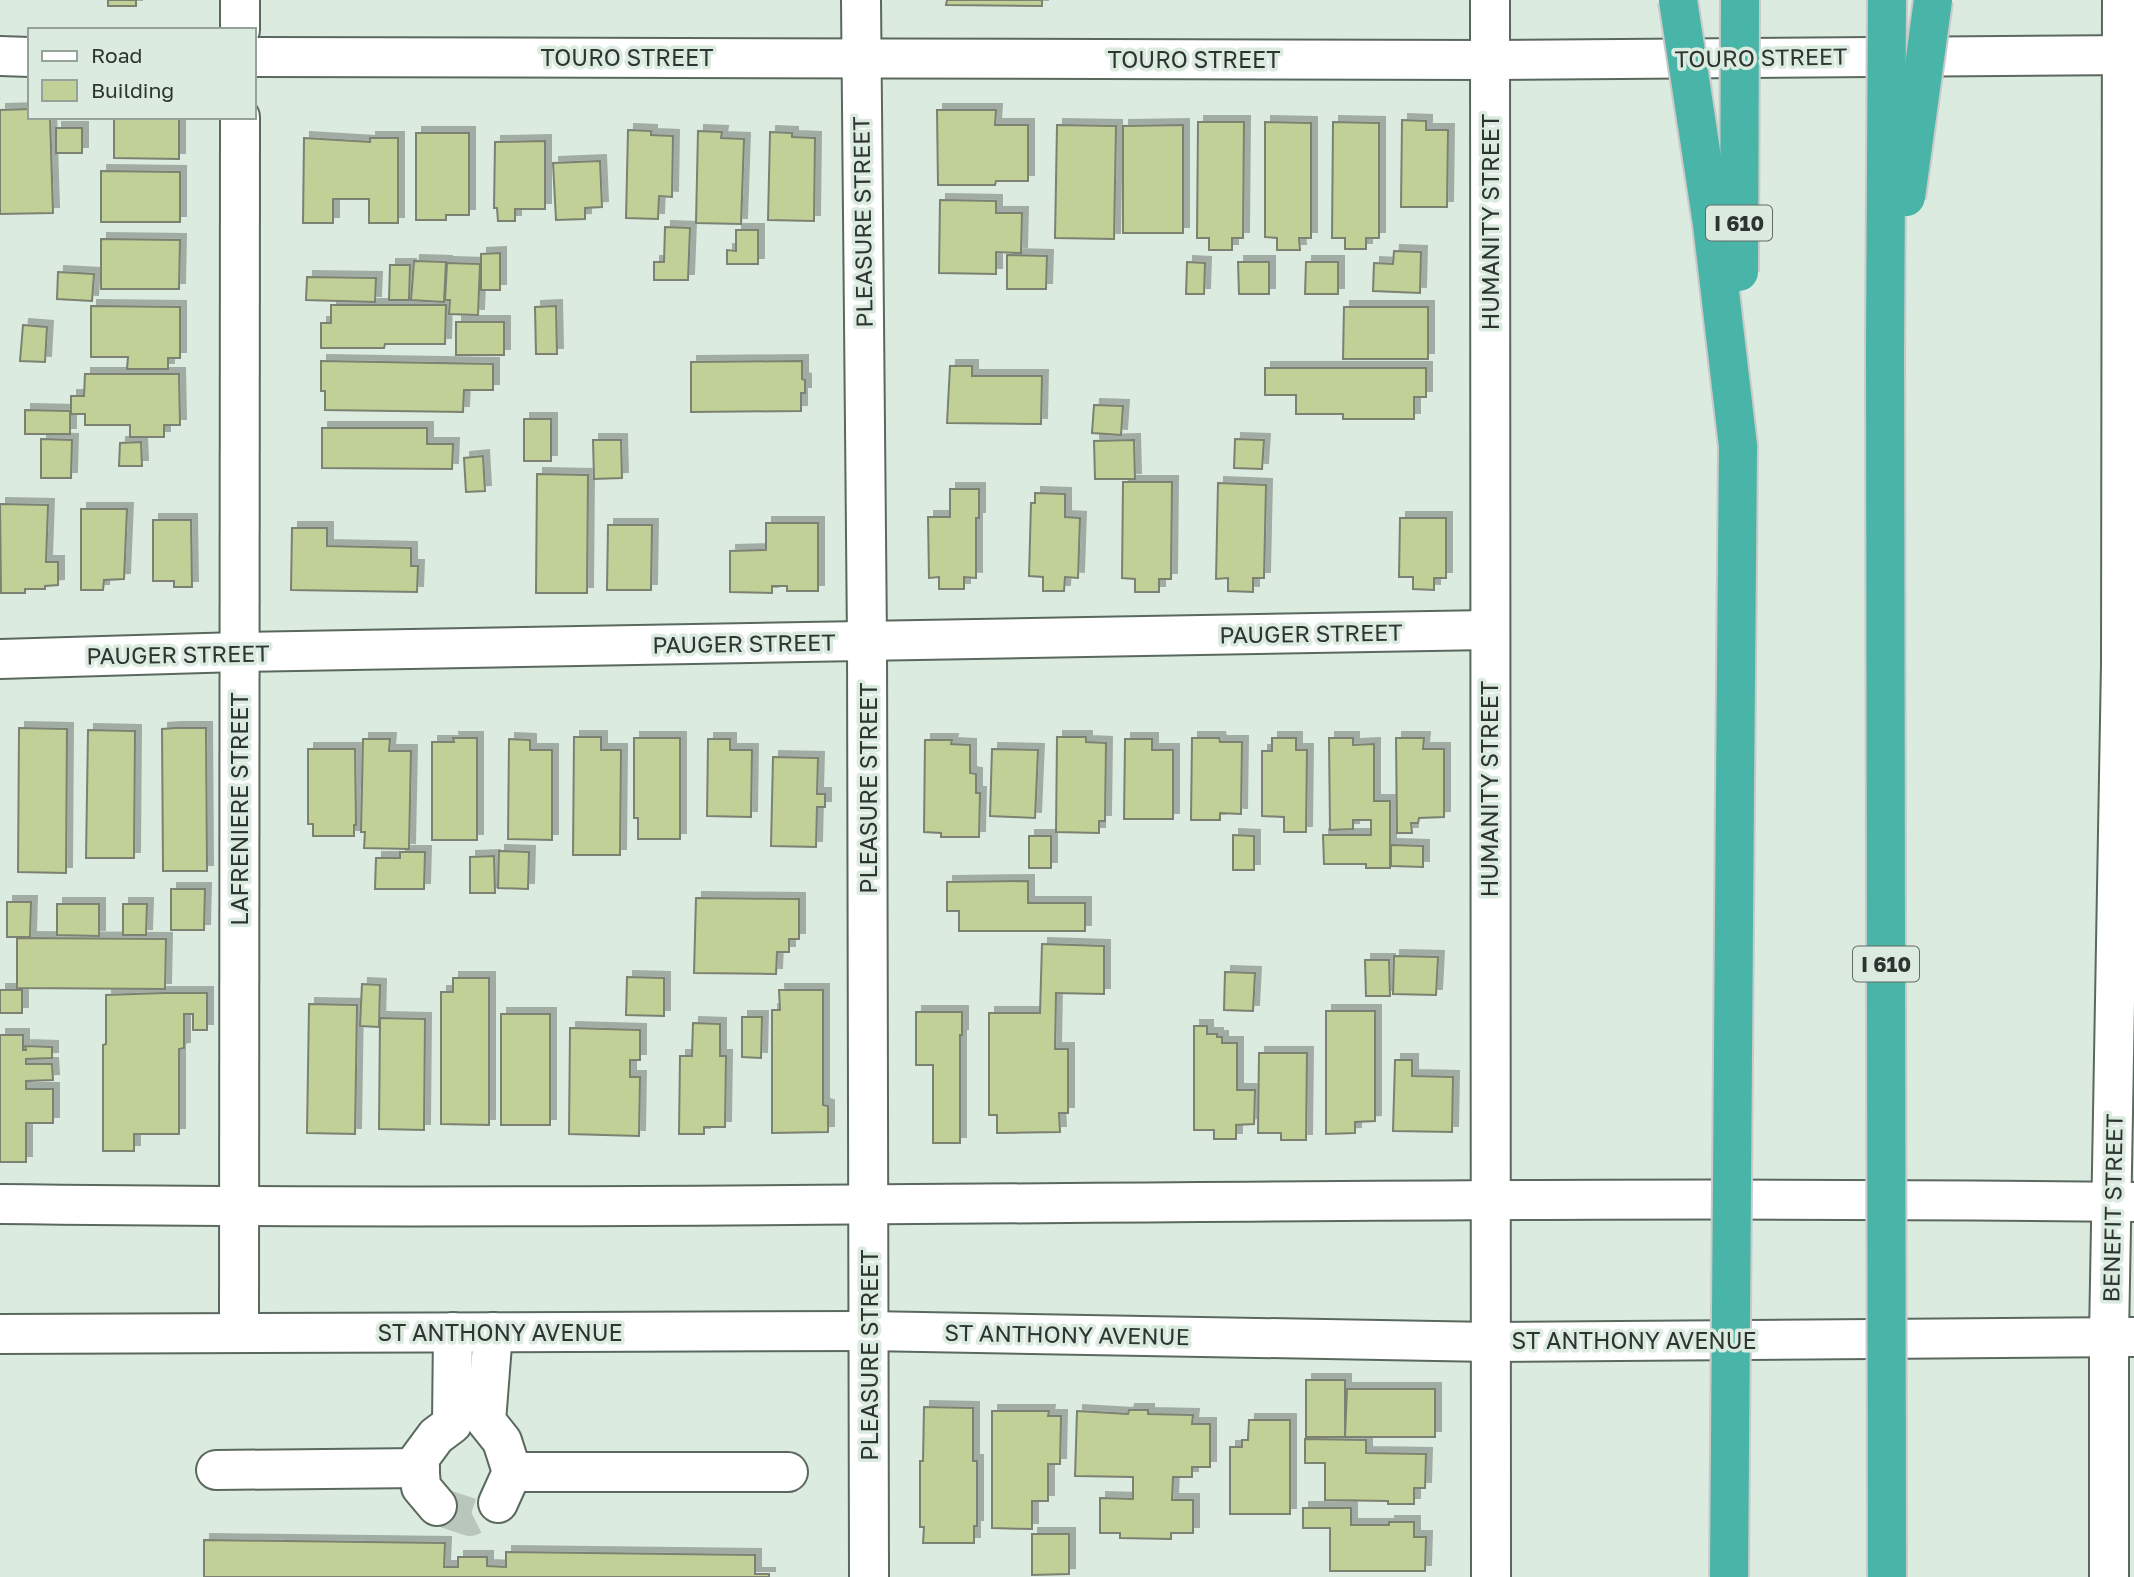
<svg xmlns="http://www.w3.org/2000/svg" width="2134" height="1577" font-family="'Golos Text',sans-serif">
  <defs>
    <filter id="shadow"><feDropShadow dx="6" dy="-6" stdDeviation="0" flood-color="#0004"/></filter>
  </defs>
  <rect width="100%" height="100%" fill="#dbebdf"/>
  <g fill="#c0d097" stroke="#7c8172" stroke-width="2" filter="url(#shadow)">
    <rect x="108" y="0" width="28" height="6"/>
    <polygon points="947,0 1042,0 1042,6 946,5"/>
    <polygon points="30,109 30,117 50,117 53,213 0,214 0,110"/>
    <polygon points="937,110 996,110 995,125 1028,125 1028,181 996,181 995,185 938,185"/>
    <polygon points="114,117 179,117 179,159 114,158"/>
    <polygon points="1402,120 1426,121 1426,130 1448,130 1447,207 1401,207"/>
    <polygon points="1198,122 1244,122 1243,238 1232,238 1232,250 1209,250 1209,238 1197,238"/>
    <polygon points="1265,122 1311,123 1311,238 1299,238 1300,250 1277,250 1277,238 1265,237"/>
    <polygon points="1333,122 1379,123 1379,238 1366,238 1366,249 1345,249 1345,238 1332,238"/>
    <polygon points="1057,125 1116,126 1114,239 1055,238"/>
    <polygon points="1183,125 1183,233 1123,233 1123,126"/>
    <rect x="56" y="128" width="26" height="25"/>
    <polygon points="628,130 651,131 651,135 673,136 672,197 659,196 658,219 626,218"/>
    <polygon points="698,131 722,132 721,138 744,139 741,224 696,223"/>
    <polygon points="770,132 792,133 792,137 815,138 814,221 768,220"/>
    <polygon points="416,133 469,133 469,215 446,215 446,220 416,220"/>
    <polygon points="304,138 370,142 370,138 398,138 398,223 369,223 369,199 333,199 333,223 303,223"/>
    <polygon points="545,141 545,209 515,209 515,221 498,221 497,208 494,208 495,142"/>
    <polygon points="600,161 602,207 585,208 585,219 556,220 553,163"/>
    <polygon points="101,171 180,172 180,222 101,222"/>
    <polygon points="940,200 996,201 996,213 1022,213 1021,253 996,252 996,274 939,273"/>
    <polygon points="665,227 690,228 688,280 654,280 654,262 664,262"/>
    <polygon points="736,230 758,230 758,264 727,264 727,250 736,251"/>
    <polygon points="101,239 180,240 179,289 101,289"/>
    <polygon points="1394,251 1421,252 1420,293 1373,291 1374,263 1393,264"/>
    <polygon points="500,253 500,290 481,290 481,254"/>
    <polygon points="1007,255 1047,256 1046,289 1007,289"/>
    <polygon points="414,261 446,262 444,302 411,300"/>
    <polygon points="1187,262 1205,263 1204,294 1186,294"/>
    <polygon points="1238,262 1269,262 1269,294 1239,294"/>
    <polygon points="1306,262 1338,262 1338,294 1305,294"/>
    <polygon points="447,263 480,264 478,315 449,314 450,300 445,300"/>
    <polygon points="390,265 410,265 409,300 389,300"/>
    <polygon points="58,272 94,274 92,301 57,299"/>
    <polygon points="307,277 376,278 375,302 306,300"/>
    <polygon points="331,305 446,305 445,344 385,344 384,348 321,348 321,323 331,323"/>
    <polygon points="91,306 180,307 180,358 168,358 168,369 127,369 128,357 91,357"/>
    <polygon points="556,306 557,354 536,354 535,307"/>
    <polygon points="1344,307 1428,307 1428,359 1343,359"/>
    <rect x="456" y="322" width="48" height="33"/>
    <polygon points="23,325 47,327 45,362 20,361"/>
    <polygon points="321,361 493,364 493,390 464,390 463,412 325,410 325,391 321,391"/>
    <polygon points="802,361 802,379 805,380 805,393 801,393 801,411 691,412 691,362"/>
    <polygon points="950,366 972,366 972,376 1042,376 1041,424 947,423"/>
    <polygon points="1265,368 1426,368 1426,397 1414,397 1414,419 1343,419 1343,414 1296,414 1296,395 1265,395"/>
    <polygon points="85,374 179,374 180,425 164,425 164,437 130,437 130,425 85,425 85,414 71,414 71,396 84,396"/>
    <polygon points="1094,405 1123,406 1121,435 1092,433"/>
    <polygon points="25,410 70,411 70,434 25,434"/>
    <rect x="524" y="419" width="27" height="42"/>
    <polygon points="322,428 427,428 427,444 453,444 452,469 322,468"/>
    <polygon points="41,439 72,440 71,478 41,478"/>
    <polygon points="1235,439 1264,440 1262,469 1234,468"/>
    <polygon points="593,440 621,440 622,478 594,479"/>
    <polygon points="1134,440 1135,479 1095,479 1094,441"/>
    <polygon points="141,442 142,466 119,466 120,443"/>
    <polygon points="483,456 485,491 466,492 464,458"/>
    <polygon points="537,474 588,475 587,593 536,593"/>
    <polygon points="1123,482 1172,482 1171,579 1159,579 1159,592 1135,592 1135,579 1122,578"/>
    <polygon points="1218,483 1266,485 1264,578 1253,578 1253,592 1228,591 1228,578 1216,579"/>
    <polygon points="950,489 979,489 979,518 976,518 976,578 964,577 964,589 939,589 939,577 929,578 928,517 950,517"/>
    <polygon points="1035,493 1065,494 1065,517 1080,518 1078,578 1065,577 1064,591 1043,591 1043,577 1029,576 1031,503 1035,503"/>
    <polygon points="0,504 48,505 46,562 58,562 58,585 45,586 45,589 25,589 25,593 1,593"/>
    <polygon points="81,509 127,509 124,579 104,580 103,590 81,590"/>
    <polygon points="1400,518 1446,518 1446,578 1434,578 1434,590 1413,589 1413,577 1399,577"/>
    <polygon points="153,520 191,520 192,587 174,587 174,581 153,581"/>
    <polygon points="766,523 818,523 818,591 787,591 787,586 772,586 772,593 730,592 730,551 766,550"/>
    <polygon points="608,525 652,525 651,590 607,590"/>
    <polygon points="292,528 327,528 327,546 411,548 411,566 418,566 417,592 291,590"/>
    <polygon points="19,728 67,729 66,873 18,872"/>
    <polygon points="175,728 206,728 207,871 163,871 162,729"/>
    <polygon points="88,730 135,731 134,858 86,858"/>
    <polygon points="574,737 601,737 601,750 621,750 620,855 573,855"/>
    <polygon points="1057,737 1086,737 1086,742 1106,743 1105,821 1099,821 1099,833 1056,832"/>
    <polygon points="453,738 477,738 477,840 432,840 432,742 454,742"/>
    <polygon points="634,738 680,738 680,839 638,839 638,818 634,818"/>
    <polygon points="1192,738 1219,738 1220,742 1242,742 1241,814 1220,813 1220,820 1191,820"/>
    <polygon points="1272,738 1296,738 1296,750 1307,750 1306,832 1284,832 1284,817 1262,816 1262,751 1272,751"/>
    <polygon points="1329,738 1353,738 1353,745 1374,744 1374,801 1390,801 1390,868 1366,868 1366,864 1324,864 1323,835 1371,835 1371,820 1353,820 1353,829 1330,830"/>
    <polygon points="1396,738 1424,738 1423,749 1444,749 1444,817 1419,818 1418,823 1411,823 1412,833 1397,833"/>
    <polygon points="363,739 390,739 389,751 411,751 409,849 364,848 365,832 361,832"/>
    <polygon points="509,739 530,740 530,750 552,750 552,840 508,839"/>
    <polygon points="708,739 730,739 730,750 752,750 751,817 707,816"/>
    <polygon points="1125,739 1152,739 1152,750 1173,750 1173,819 1124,819"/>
    <polygon points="925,740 952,740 951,744 970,745 970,773 976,774 976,793 980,793 979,837 941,837 941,833 924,832"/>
    <polygon points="308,749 355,749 356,825 354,825 354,836 313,836 313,824 308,824"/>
    <polygon points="992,749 1038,750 1035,818 990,816"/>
    <polygon points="773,757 818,758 817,794 825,794 825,807 817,807 816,847 771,846"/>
    <polygon points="1233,835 1254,836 1254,870 1233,870"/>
    <rect x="1029" y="836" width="22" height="32"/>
    <polygon points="1391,845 1423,846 1423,867 1391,866"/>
    <polygon points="499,851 529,852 528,889 498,888"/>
    <polygon points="400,852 425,852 424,889 375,889 376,858 400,858"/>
    <polygon points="494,856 495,893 470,893 470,857"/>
    <polygon points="1028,881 1028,903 1085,903 1085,931 959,931 959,911 947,911 947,882"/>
    <polygon points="171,889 205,889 204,930 171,930"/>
    <polygon points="696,898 799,899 799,939 789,939 789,952 777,952 776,974 694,973"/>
    <polygon points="7,902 31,902 30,937 7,937"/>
    <polygon points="57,904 99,904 99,936 57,935"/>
    <polygon points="123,904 147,904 146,935 123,935"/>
    <polygon points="17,938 166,939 165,989 17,988"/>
    <polygon points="1042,944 1104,946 1104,994 1056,993 1055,1049 1068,1049 1068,1113 1059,1113 1060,1132 997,1133 997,1115 989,1115 989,1013 1040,1013"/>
    <polygon points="1394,956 1438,957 1436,995 1393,994"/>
    <polygon points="1365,960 1389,960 1390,996 1366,996"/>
    <polygon points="1225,972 1255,973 1253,1011 1224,1010"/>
    <polygon points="627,977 664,978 664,1016 626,1015"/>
    <polygon points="453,978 489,978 489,1125 441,1124 441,992 453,992"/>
    <polygon points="362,984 380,985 379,1027 360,1026"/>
    <rect x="0" y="990" width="22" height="23"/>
    <polygon points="779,990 823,990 823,1105 828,1106 828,1132 772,1133 772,1010 780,1010"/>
    <polygon points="165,993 207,993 207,1030 193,1030 193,1014 184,1014 184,1048 179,1049 179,1134 134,1134 134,1151 103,1151 103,1045 106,1044 106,995"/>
    <polygon points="309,1004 357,1005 355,1134 307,1133"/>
    <polygon points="1326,1011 1375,1011 1375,1121 1355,1122 1355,1133 1326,1134"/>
    <polygon points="916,1012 962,1012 962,1035 960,1035 960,1143 933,1143 933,1065 916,1065"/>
    <rect x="501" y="1014" width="49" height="111"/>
    <polygon points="742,1017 762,1017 761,1058 742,1057"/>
    <polygon points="380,1018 425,1019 424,1130 379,1129"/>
    <polygon points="693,1023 720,1024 720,1056 726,1056 725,1127 704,1127 704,1134 679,1134 680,1056 692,1056"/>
    <polygon points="1194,1026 1207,1026 1207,1034 1217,1034 1217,1037 1222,1037 1222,1043 1237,1043 1237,1090 1255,1090 1254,1124 1236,1125 1236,1139 1214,1139 1214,1130 1194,1130"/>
    <polygon points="570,1028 640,1030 640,1060 630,1060 630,1077 640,1077 639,1136 569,1134"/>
    <polygon points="0,1035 23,1035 23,1050 26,1050 25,1046 52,1047 52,1058 26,1059 26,1064 52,1064 53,1080 26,1081 26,1089 53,1089 53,1123 26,1123 26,1162 0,1162"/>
    <polygon points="1259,1053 1307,1053 1306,1140 1281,1140 1281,1133 1258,1133"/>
    <polygon points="1395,1060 1412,1060 1412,1076 1453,1077 1452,1132 1393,1131"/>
    <rect x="1306" y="1380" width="39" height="57"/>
    <polygon points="1347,1389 1435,1389 1435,1437 1345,1437"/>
    <polygon points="924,1407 973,1408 973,1461 977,1461 977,1526 974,1526 974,1543 923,1543 924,1527 920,1527 920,1461 923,1461"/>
    <polygon points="1129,1410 1148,1410 1148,1414 1193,1415 1192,1424 1210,1424 1210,1467 1192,1467 1192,1477 1173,1477 1172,1500 1193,1500 1193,1533 1171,1533 1171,1539 1120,1538 1120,1533 1100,1533 1100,1498 1133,1499 1133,1477 1075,1476 1077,1411 1128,1414"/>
    <polygon points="992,1411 1049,1411 1048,1416 1061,1416 1060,1464 1048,1464 1048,1501 1032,1501 1032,1529 992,1528"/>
    <polygon points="1249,1420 1290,1420 1290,1514 1230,1514 1230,1447 1242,1447 1242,1440 1248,1440"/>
    <polygon points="1305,1439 1366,1440 1366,1453 1426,1454 1425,1488 1414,1488 1414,1504 1388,1504 1388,1501 1325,1500 1325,1463 1305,1463"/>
    <polygon points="1303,1508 1351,1508 1351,1525 1389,1525 1389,1522 1414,1522 1414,1537 1426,1537 1425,1571 1330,1571 1330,1528 1303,1528"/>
    <polygon points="1032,1534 1069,1534 1069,1574 1032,1575"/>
    <polygon points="204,1540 445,1543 444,1567 458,1567 458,1557 487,1557 487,1566 506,1567 506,1552 755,1555 755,1574 769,1574 769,1577 204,1577"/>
  </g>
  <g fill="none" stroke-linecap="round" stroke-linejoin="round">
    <polyline stroke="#b8c6bc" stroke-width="38" stroke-dasharray="38 19" stroke-linecap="butt" points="437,1506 470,1517 498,1503"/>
    <defs>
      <g id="minor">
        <polyline points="861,0 867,641 869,1577"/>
        <polyline points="1490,0 1491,1577"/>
        <polyline points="240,30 240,0"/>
        <polyline points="0,56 30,57"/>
        <polyline points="254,57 1490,60 2134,55"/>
        <polyline points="0,659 239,652 1489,630"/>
        <path d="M0 1204C711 1213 1423 1193 2134 1202"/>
        <polyline points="239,1332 240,117"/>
        <polyline points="493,1332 486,1421 502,1441 512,1472 498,1503"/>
        <polyline points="0,1334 867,1331 1491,1342 2134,1337"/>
        <polyline points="216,1470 420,1468"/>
        <polyline points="512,1472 788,1472"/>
        <polyline points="437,1506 421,1487 419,1459 436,1436 452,1424 453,1332"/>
        <polyline points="2109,1577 2109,1337 2121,664 2122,0"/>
      </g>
      <polyline id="highway" points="1735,789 1738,446"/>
    </defs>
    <use href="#minor" stroke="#5b685e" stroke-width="42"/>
    <use href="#highway" stroke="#c9cac9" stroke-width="42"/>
    <use href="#minor" stroke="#fff" stroke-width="38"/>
    <use href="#highway" stroke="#49b4a8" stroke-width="38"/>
    <defs>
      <g id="highway-bridge">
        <polyline points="1678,0 1712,224 1738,446"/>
        <polyline points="1887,0 1885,351 1887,1577"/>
        <polyline points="1906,197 1933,0"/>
        <polyline points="1739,272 1740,0"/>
        <polyline points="1729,1577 1735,789"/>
      </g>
    </defs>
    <use href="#highway-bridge" stroke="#c9cac9" stroke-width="42" stroke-linecap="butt"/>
    <use href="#highway-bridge" stroke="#49b4a8" stroke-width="38"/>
  </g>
  <g text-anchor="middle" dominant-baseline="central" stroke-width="7" stroke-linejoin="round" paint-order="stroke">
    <g fill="#dbebdf" stroke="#626b64" stroke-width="2">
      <rect x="1706" y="205.5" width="66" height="35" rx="5"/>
      <rect x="1853" y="946.5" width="66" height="35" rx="5"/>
    </g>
    <g font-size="21" font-weight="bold" fill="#2e3430">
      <text x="1739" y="223">I 610</text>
      <text x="1886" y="964">I 610</text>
    </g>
    <g font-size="23" fill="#2e3430" stroke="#dbebdf">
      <text x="627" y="57">TOURO STREET</text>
      <text transform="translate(1761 57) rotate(-1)">TOURO STREET</text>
      <text x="1194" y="59">TOURO STREET</text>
      <text transform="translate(862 222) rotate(-91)">PLEASURE STREET</text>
      <text transform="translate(1490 222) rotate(-90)">HUMANITY STREET</text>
      <text transform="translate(1311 633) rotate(-1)">PAUGER STREET</text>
      <text transform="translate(744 643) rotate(-1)">PAUGER STREET</text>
      <text transform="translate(178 654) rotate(-1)">PAUGER STREET</text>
      <text transform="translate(868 788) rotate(-90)">PLEASURE STREET</text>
      <text transform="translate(1489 789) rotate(-90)">HUMANITY STREET</text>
      <text transform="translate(239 809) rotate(-90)">LAFRENIERE STREET</text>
      <text transform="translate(2112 1208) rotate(-89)">BENEFIT STREET</text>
      <text x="500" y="1332">ST ANTHONY AVENUE</text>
      <text transform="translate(1067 1334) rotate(1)">ST ANTHONY AVENUE</text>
      <text x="1634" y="1340">ST ANTHONY AVENUE</text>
      <text transform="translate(869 1355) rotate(-90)">PLEASURE STREET</text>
    </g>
  </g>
  <rect x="28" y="28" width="228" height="91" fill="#dbebdf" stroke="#96a299" stroke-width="2"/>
  <rect x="42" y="51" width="35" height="10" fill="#ffffff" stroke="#96a299" stroke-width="2"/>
  <text x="91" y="63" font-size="21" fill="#2e3430">Road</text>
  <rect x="42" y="80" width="35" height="21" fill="#c0d097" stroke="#96a299" stroke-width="2"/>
  <text x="91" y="98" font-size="21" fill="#2e3430">Building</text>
</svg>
